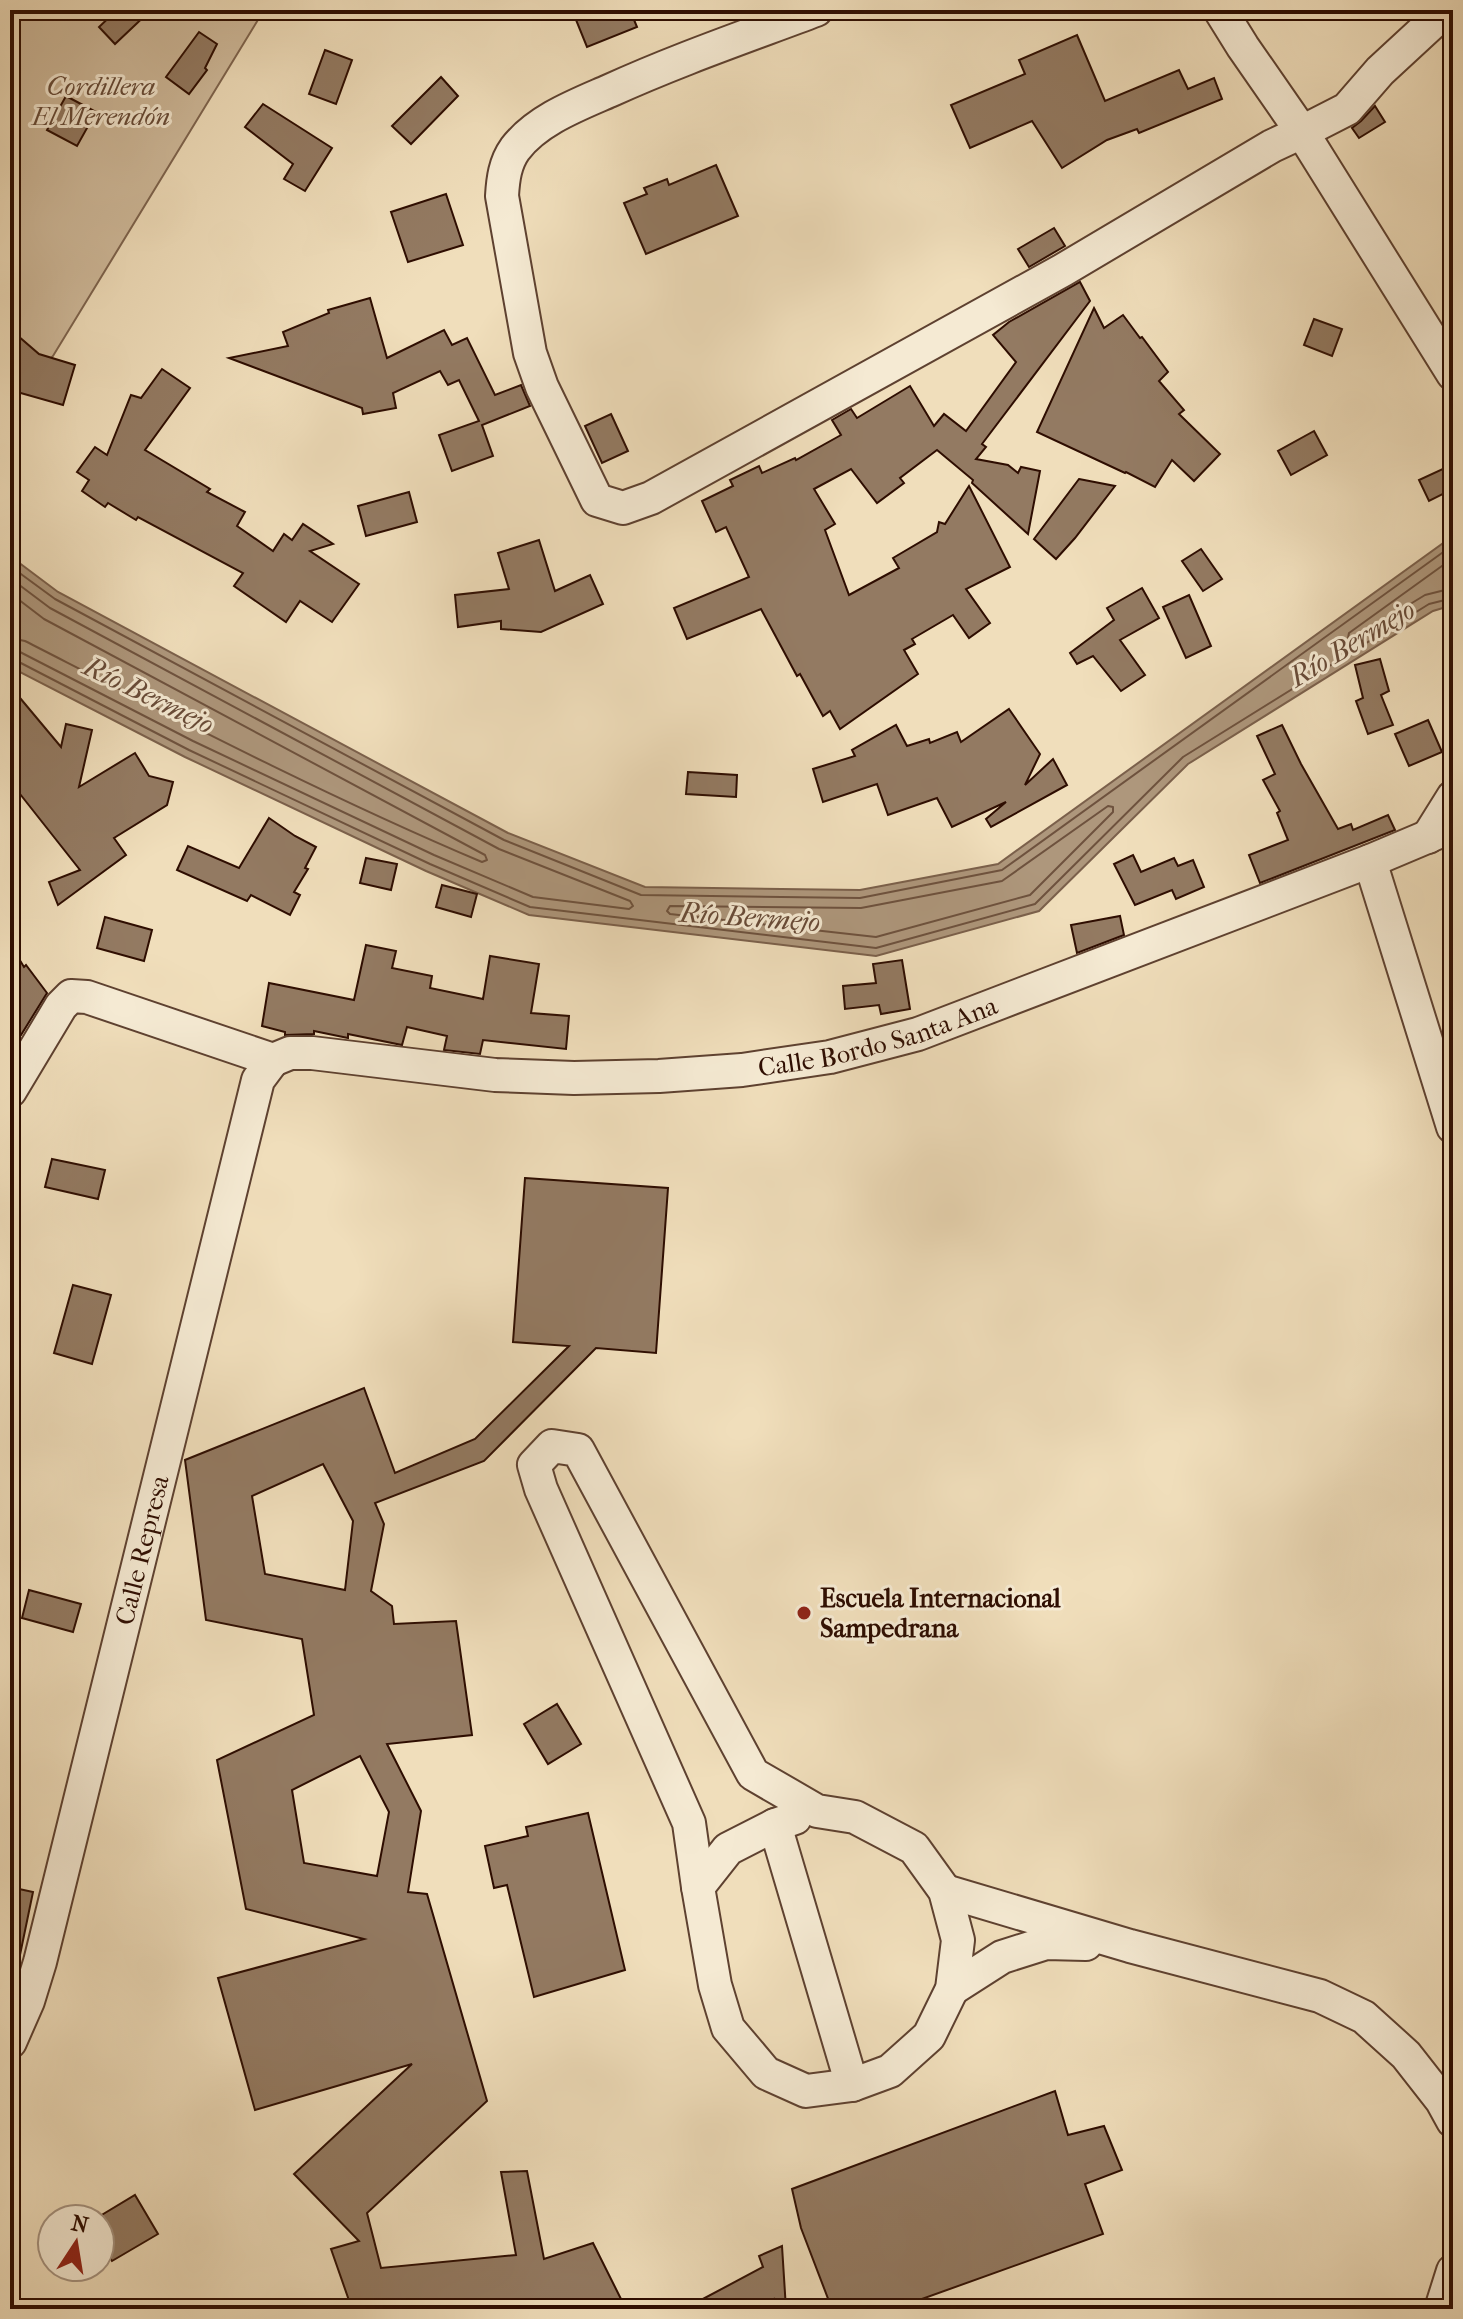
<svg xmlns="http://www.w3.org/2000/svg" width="1463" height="2319" font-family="'IM FELL French Canon',serif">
  <rect width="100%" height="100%" fill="#f0debb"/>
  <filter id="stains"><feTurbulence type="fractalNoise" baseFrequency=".0025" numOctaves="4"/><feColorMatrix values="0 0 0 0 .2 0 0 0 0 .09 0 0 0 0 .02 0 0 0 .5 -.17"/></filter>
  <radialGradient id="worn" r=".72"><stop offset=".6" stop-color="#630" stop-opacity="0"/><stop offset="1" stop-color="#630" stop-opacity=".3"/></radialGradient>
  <polygon fill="#cfba9b" stroke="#7e644e" stroke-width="2" points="10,10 264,10 53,356 10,403"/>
  <polygon fill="#ae977c" stroke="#7b604b" stroke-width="2" points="1453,536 1453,605 1433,611 1188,764 1039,911 876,956 529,915 426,871 185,757 10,667 10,556 58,592 508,833 645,887 860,890 998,864"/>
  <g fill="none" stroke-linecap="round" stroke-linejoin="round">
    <g stroke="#6e523e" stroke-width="2">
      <polyline points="1453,558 1349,633 1348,638 1353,639 1425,595 1453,588"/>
      <polyline points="10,566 55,599 504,840 641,895 860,898 1002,870 1453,545"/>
      <polyline points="10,578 50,608 499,849 630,901 633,906 629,909 533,897 434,855 193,741 20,652 10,650"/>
      <path d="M10 593 44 619 485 855 487 860 482 862C326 796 176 718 25 641L10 638"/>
      <polyline points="10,660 17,661 189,750 430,864 530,907 876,948 1035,904 1183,757 1429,604 1453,598"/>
      <polygon points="1108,806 1113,807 1113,812 1030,895 876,937 670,914 667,911 670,906 861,908 1002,881"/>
    </g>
  </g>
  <g fill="#937a62" stroke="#2e0d01" stroke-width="2" fill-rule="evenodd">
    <polygon points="117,10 151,10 115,44 99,27"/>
    <polygon points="572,10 630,10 637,27 587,47"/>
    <polygon points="199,32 217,44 205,68 207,70 189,94 166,77"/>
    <polygon points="1077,35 1105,101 1179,70 1188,89 1214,78 1222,99 1139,133 1137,129 1107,140 1062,168 1032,121 970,148 951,105 1025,74 1019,60"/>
    <polygon points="325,50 352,60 336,104 309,94"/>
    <polygon points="441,77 458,96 411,144 392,126"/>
    <polygon points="66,96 96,112 77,146 47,130"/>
    <polygon points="263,104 332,148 305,191 284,179 293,164 245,127"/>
    <polygon points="1375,106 1385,122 1359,138 1352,128 1361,121"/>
    <polygon points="716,165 738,216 646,254 624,203 647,194 644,188 667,179 669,185"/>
    <polygon points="446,194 463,245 408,262 391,212"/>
    <polygon points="1054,228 1065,246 1029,267 1018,249"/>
    <polygon points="1080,282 1090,301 982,444 986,447 976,459 1008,465 1018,473 1021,467 1040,471 1028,534 972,483 973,480 937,450 900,478 904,483 877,503 851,469 814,489 835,524 825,530 849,595 899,568 893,558 937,532 939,522 945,524 969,486 1010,567 966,589 990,623 969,638 953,615 912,639 915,644 904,650 918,674 840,729 830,711 823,716 800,674 797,676 761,609 687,639 674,608 749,577 726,527 716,532 702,501 733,486 730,480 759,466 762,473 795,458 796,460 841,435 832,420 851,409 857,418 910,386 934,426 944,414 966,431 1016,362 993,335 1009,322"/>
    <polygon points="370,298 387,358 444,330 452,345 467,338 495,395 521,385 530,406 482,425 493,456 452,471 439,435 479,421 459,380 448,385 440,371 393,393 396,408 363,414 362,408 229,358 288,346 283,332 329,313 328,310"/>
    <polygon points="1094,308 1104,328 1123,315 1140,338 1142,337 1168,372 1159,381 1184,410 1179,414 1220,454 1194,481 1172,460 1155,487 1126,472 1125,473 1037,432"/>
    <polygon points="1314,319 1342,329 1332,356 1304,345"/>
    <polygon points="10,329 39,354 75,365 63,405 10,390"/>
    <polygon points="162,369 190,388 145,450 210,489 207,492 245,512 237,526 273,551 284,534 292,540 303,524 333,544 310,551 359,584 332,622 300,601 286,622 234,586 243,573 138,517 136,520 108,503 105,507 82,491 89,480 77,472 95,447 107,455 131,395 141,398"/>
    <polygon points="611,414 628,451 602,463 585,426"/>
    <polygon points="1314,431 1327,455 1291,475 1278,451"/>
    <polygon points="1447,467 1453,480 1453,489 1429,501 1419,480"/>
    <polygon points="1079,479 1115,486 1075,538 1056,559 1034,539"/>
    <polygon points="409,492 417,522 366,536 358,506"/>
    <polygon points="539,540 555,591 590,575 603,604 541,632 501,629 501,621 458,627 455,595 509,589 498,553"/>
    <polygon points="1201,549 1222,579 1203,591 1182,561"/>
    <polygon points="1142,588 1159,618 1120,640 1145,675 1121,691 1093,656 1077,664 1070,653 1114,620 1107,608"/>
    <polygon points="1189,595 1211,646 1186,658 1163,607"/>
    <polygon points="1380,659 1389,691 1381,695 1393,725 1368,734 1356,701 1363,698 1355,665"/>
    <polygon points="10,686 61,747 66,724 92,730 79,787 135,753 149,776 173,782 167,805 114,838 126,855 58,905 49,882 80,870 20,794 10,801"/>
    <polygon points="1009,709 1040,754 1025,785 1053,759 1067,785 991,827 986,819 1006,802 952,827 937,798 888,815 877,784 823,802 813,769 855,756 852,750 896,725 907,746 929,739 930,743 957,732 961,742"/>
    <polygon points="1428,720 1442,752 1409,766 1395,734"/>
    <polygon points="1282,725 1301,764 1338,829 1351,824 1353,830 1388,815 1395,830 1260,883 1249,855 1288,840 1277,813 1280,811 1263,780 1275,774 1257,736"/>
    <polygon points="688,772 737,775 736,797 686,794"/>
    <polygon points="269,818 295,836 316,847 305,868 308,869 294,892 300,895 290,915 251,895 247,901 177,870 188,846 239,868"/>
    <polygon points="1133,855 1141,872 1174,858 1178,866 1193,860 1204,887 1176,899 1172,890 1135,905 1114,864"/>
    <polygon points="366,858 397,864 391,890 360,883"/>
    <polygon points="442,885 477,894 471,917 436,907"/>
    <polygon points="1120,916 1124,935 1077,953 1071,925"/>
    <polygon points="105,917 152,930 144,961 97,948"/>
    <polygon points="10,944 24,967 26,965 47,993 21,1035 10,1043"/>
    <polygon points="366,945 396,951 392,968 432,976 430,988 483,999 490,956 539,964 531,1013 569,1016 566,1049 483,1040 480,1054 444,1050 447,1036 407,1027 402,1045 348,1034 348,1038 314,1031 314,1034 285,1035 285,1032 262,1026 269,983 354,1000"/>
    <polygon points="902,960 910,1009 881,1014 879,1005 845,1009 843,986 876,983 873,964"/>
    <polygon points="52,1159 105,1170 98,1199 45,1187"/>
    <path d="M525 1178 668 1188 656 1353 596 1348 484 1461 375 1503 384 1524 371 1591 392 1606 394 1624 456 1621 472 1735 387 1744 421 1811 408 1892 427 1894 487 2101 367 2213 381 2268 516 2255 501 2172 527 2171 544 2259 593 2243 626 2309H352L331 2249 359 2241 294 2174 412 2064 255 2110 218 1978 364 1939 246 1909 217 1760 314 1715 302 1639 206 1620 185 1460 364 1388 395 1473 475 1439 569 1346 513 1342ZM323 1464 353 1521 345 1590 265 1574 252 1496ZM360 1756 389 1812 377 1876 304 1863 292 1790Z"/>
    <polygon points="73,1285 111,1295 92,1364 54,1353"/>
    <polygon points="29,1590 81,1604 73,1632 22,1618"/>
    <polygon points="557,1704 581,1744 548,1764 524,1724"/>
    <polygon points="588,1813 625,1970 534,1997 507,1885 494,1888 485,1846 528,1836 526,1827"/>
    <polygon points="10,1887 33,1892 20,1955 10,1954"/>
    <polygon points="1055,2091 1068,2135 1104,2126 1122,2170 1085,2184 1103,2234 894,2309 832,2309 801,2228 792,2189"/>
    <polygon points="135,2195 158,2234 112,2261 100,2241 100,2216"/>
    <polygon points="782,2246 786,2309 777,2309 774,2299 753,2309 684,2309 763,2267 759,2256"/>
  </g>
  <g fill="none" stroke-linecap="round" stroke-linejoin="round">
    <defs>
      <g id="minor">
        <path d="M816 10C747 36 677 60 609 91 577 105 537 120 515 149 505 163 503 179 502 196L530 353 542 387 597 500 623 508 651 498 1063 270 1272 146 1302 132 1453 374"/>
        <polyline points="1220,10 1243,47 1302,132 1347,109 1380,71 1446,10"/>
        <polyline points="1428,837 1453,797"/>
        <polyline points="1370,861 1453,1127"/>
        <path id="s1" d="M273 1060 290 1053H312L495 1075 574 1078 659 1076 742 1070 830 1057 918 1034 1370 861 1453 826"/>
        <polyline points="10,1091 61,1006 71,996 87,997 273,1060"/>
        <polygon points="552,1446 578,1450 753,1774 817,1811 855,1817 914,1848 945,1891 958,1940 952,1989 929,2036 890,2071 852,2085 806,2091 766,2073 728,2028 715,1985 698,1887 689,1823 541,1489 534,1465"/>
        <polyline points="775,1825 852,2085"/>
        <polyline points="698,1887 728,1849 775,1825 795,1818"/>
        <polyline points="945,1891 1130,1946 1320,1996 1364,2017 1406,2055 1442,2101 1453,2121"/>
        <polyline points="952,1989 1002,1957 1046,1943 1086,1944"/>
        <path id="s2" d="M10 2042 28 2001 40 1962 258 1080 273 1060"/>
        <polyline points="1441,2309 1453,2271"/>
      </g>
    </defs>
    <use href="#minor" stroke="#5e4130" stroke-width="36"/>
    <use href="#minor" stroke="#f5ead3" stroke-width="32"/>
  </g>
  <circle fill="#8f2418" stroke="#f5ead3" stroke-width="3" cx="804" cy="1613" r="8"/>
  <g text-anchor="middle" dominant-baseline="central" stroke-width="6" stroke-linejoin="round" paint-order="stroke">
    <g font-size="26" font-style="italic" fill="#664a37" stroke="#f5ead3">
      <text x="101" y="86">Cordillera<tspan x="101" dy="30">El Merendón</tspan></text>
    </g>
    <g font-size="26" fill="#2e0d01" stroke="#f5ead3">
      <text stroke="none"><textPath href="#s1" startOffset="612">Calle Bordo Santa Ana</textPath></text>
      <text stroke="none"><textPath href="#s2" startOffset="510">Calle Represa</textPath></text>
    </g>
    <g font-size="26" font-weight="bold" fill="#2e0d01" stroke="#f5ead3" text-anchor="start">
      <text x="820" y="1598">Escuela Internacional<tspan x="820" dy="30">Sampedrana</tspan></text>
    </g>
    <g font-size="28" font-style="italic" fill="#684b38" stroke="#f5ead3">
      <text transform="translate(1352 643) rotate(-31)">Río Bermejo</text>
      <text transform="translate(149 695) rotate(26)">Río Bermejo</text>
      <text transform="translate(750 917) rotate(4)">Río Bermejo</text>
    </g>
  </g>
  <rect width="1463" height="2319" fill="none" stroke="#f0debb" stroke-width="40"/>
  <rect x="12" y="12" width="1439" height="2295" fill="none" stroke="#2e0d01" stroke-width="4"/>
  <rect x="20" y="20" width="1423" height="2279" fill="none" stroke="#2e0d01" stroke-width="2"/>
  <g transform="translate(76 2243) rotate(12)"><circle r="38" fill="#f5ead3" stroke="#a5927f" stroke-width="2"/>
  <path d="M0-6L14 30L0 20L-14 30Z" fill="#8f2418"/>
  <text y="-12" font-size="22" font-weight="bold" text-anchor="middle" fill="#2e0d01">N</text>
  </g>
  <rect width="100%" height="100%" filter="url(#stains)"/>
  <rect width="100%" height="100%" fill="url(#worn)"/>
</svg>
